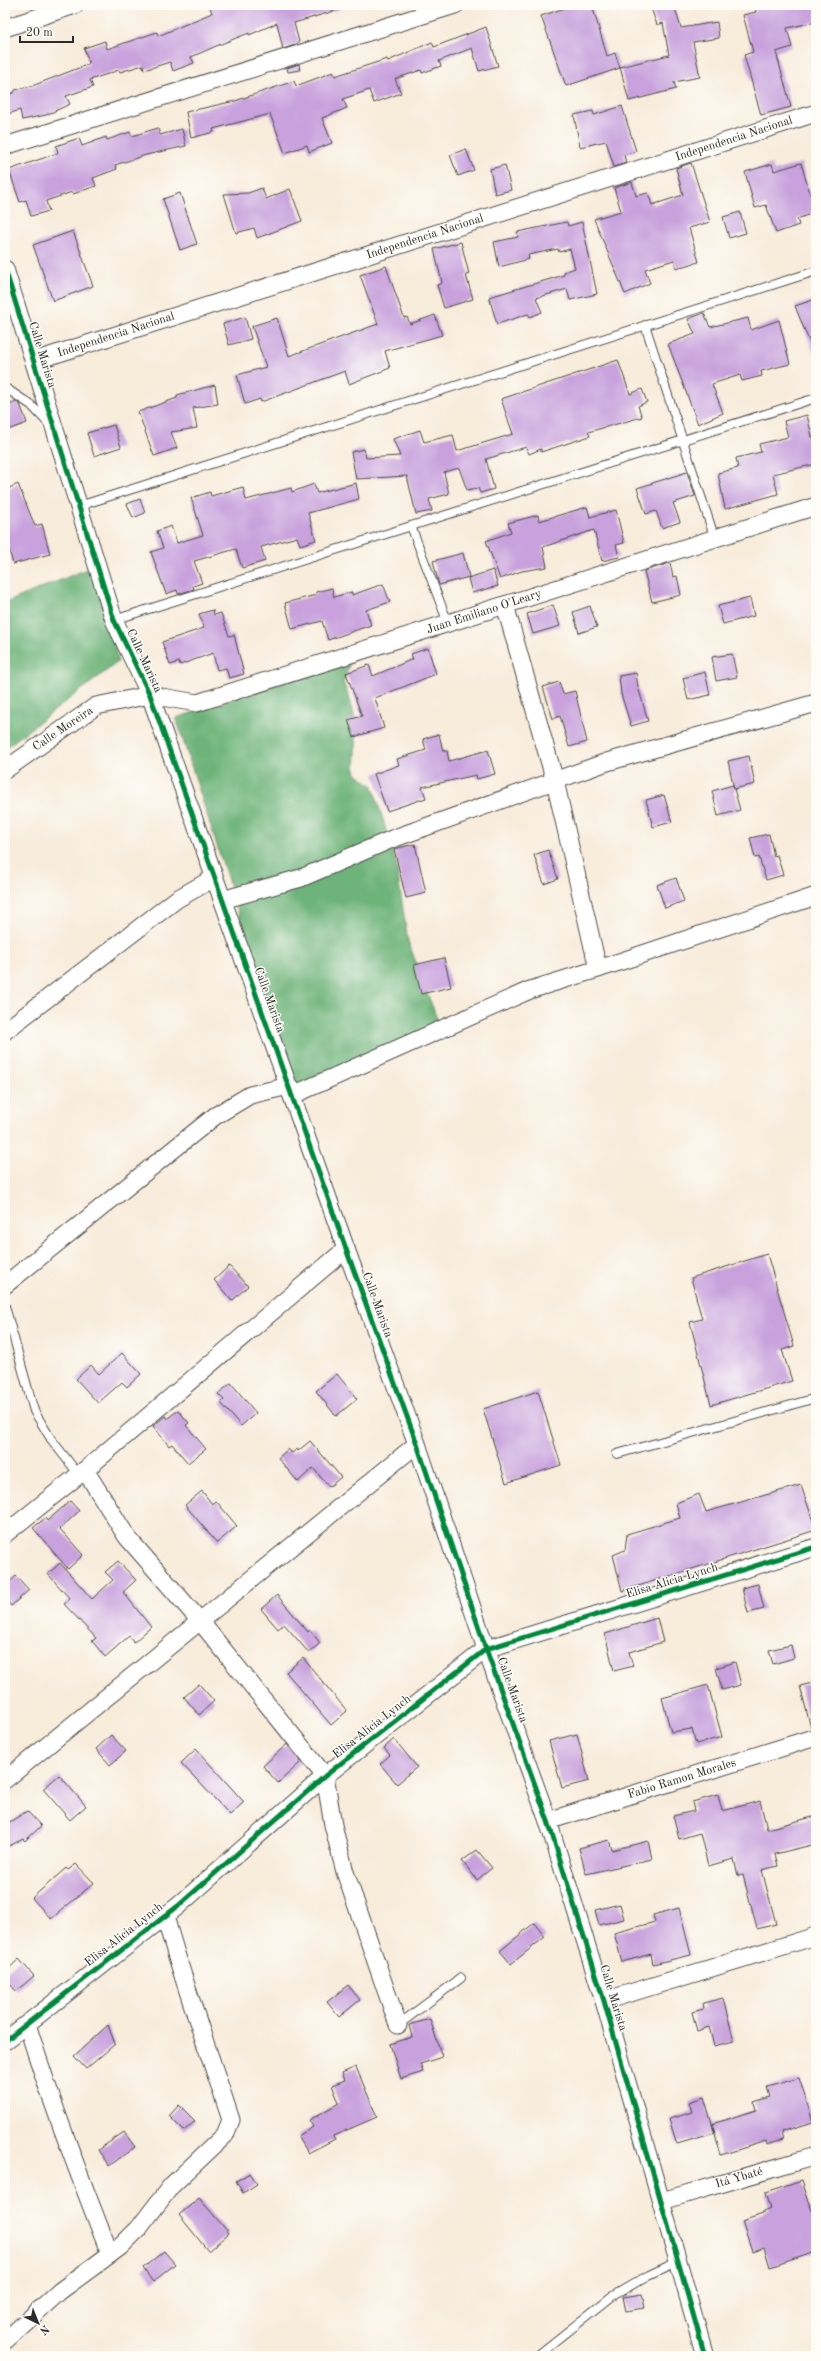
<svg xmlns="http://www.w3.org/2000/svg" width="821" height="2361" font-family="'Old Standard TT',serif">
  <rect width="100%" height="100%" fill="#fdfcf7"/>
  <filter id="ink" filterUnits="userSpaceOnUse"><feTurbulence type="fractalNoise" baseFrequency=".025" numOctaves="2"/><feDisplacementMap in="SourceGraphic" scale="8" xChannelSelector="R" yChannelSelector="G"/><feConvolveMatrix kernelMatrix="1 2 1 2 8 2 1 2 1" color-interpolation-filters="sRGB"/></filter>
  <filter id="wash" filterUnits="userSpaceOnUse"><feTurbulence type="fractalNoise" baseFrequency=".012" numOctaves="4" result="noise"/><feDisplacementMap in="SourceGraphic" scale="16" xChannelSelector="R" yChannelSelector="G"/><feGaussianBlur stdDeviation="0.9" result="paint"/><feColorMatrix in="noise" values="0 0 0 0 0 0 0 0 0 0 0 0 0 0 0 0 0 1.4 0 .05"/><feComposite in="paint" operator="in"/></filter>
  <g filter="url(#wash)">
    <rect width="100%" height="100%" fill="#f8ecdb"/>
    <g fill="#6eb47a" stroke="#4c7052">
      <polygon points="99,564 118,662 5,748 5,603"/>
      <path d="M351 660 343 683C358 712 357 740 355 772L373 786 396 864 408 941 443 1035 296 1092 176 718Z"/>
    </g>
    <g id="blocks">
      <g fill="#c8a1dd">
        <polygon points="209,5 341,5 341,9 294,23 299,42 295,45 283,49 277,23 249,35 249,33 221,44 191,57 194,63 173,71 170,62 144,70 143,65 120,72 119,70 90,80 93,87 66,96 70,104 46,115 22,120 20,110 5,115 5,96 15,92 15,90 32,86 89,64 84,48 105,41 107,49 157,32 158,36 212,13"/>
        <polygon points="574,5 592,5 607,56 615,53 620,68 566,86 541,16"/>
        <polygon points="650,5 674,5 681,28 717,22 719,38 693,42 700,77 674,82 676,89 629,101 620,67 669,55 663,23 657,25"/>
        <polygon points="754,5 816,5 816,22 787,28 792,47 776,52 791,107 761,115 744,55 753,52 743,15 756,12"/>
        <polygon points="486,27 498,66 479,71 472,48 439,61 441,66 422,73 421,70 395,79 401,93 374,103 369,90 343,99 347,108 322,118 332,143 309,152 307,145 285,153 270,114 213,129 214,132 191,138 186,112 235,101 294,81 296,86 333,72 335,76 387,59 388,61 432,42 434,47"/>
        <polygon points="299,64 300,70 288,72 287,68"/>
        <polygon points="622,106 636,151 624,155 626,163 614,167 606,141 580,147 574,115 593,111 594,115"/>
        <polygon points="158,128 160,135 182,129 186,146 146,155 115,165 117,169 93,178 96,186 73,194 72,192 46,201 49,211 31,216 26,200 20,202 9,170 58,153 56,146 79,138 82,146 106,137 107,140 130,132 132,136"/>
        <polygon points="466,149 474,170 458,176 450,155"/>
        <polygon points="691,163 710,222 689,228 699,262 676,268 674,260 645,269 650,283 625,294 594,219 621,211 614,188 632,182 636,196 648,193 652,205 683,195 676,168"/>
        <polygon points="801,163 810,194 816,192 816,212 797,219 799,225 776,233 766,205 755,208 745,172 772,164 774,171"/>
        <polygon points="505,165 511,190 495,194 490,169"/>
        <polygon points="262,188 266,199 290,189 302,221 257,238 254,228 236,233 224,194 248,193"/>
        <polygon points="180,193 197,244 180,250 163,199"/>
        <polygon points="740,212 746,233 729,238 723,217"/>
        <polygon points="567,222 568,226 582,222 597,294 570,300 567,289 536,298 542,312 530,317 528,314 497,324 489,297 564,275 564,272 575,268 570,249 559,252 558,249 528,255 529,259 499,267 494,242 518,237 517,232"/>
        <polygon points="73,231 93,286 53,301 33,245"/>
        <polygon points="461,242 469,274 466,275 473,299 444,308 437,285 442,283 434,249"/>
        <polygon points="386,266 404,318 407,317 410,324 435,315 442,335 385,351 390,368 349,384 345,371 261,402 260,399 245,404 237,375 266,367 252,326 277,318 289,356 378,324 360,275"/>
        <polygon points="816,299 816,356 815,356 795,306"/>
        <polygon points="704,313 710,327 748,318 751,330 779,320 790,364 761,371 762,376 742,381 740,375 712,384 723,413 698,424 668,344 695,334 688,319"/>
        <polygon points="245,317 251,339 229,345 223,324"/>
        <polygon points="618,360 630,394 642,389 647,402 638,406 642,417 588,432 590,436 541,452 541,449 529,454 526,447 486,459 494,489 480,493 478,488 467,490 459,468 444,472 449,494 429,499 432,511 416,514 407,476 356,479 351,452 364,449 366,458 400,456 393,439 420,430 424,442 453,435 457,451 513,434 501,399"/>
        <polygon points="215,385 218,404 193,408 197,428 171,432 177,448 154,456 138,412 177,398 177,395"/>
        <polygon points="16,402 20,404 27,423 5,431 5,406"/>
        <polygon points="807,415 812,437 816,436 816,464 773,474 778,494 725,509 718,473 738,468 736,458 761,452 759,444 788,437 784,421"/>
        <polygon points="114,425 121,447 94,456 87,433"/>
        <polygon points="687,472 695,496 673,503 680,522 662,528 656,511 646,514 637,488"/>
        <polygon points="356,483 359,499 308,513 316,540 300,545 297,537 261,547 265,561 242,568 236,549 194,561 202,583 193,586 194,589 178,594 177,590 166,594 151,552 163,548 157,531 171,526 177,543 203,535 191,498 210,492 211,496 243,487 246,500 291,488 292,492 314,484 317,493"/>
        <polygon points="18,484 35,526 42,524 50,554 13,564 5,534 5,490"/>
        <polygon points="140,499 145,513 133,518 127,504"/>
        <polygon points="587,507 590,517 616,510 624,543 616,545 619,557 602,561 594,530 543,547 547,567 522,571 500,579 486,541 511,532 508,523 538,515 539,521"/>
        <polygon points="463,553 469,577 439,585 433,561"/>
        <polygon points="670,563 673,577 677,576 681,595 652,602 644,571"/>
        <polygon points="493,570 498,586 472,593 468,578"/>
        <polygon points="383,584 390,602 366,610 371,625 328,640 322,621 292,629 285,603 316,595 316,592 332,588 334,597 352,592 352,595"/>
        <polygon points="750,598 754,616 723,624 718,606"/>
        <polygon points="553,605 560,626 533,634 527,614"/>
        <polygon points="590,606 597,627 579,633 573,612"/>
        <polygon points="213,610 214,615 221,613 229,636 234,635 244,674 229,678 226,668 217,670 213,653 180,665 179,662 170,665 162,642 204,628 199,614"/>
        <polygon points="428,648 436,674 375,698 384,728 354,737 348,720 362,716 346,673 369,665 373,676 413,659 411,654"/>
        <polygon points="732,654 737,677 716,681 712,657"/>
        <polygon points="705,672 710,695 688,700 683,678"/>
        <polygon points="636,673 638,687 648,721 631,726 621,694 619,676"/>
        <polygon points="559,682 563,694 575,691 587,742 569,747 560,716 553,719 543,687"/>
        <polygon points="439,734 443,751 447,751 449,761 488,750 495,774 477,779 476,775 422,787 426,798 387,811 374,774 399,765 397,759 426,750 423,739"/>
        <polygon points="749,756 755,784 734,789 728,761"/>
        <polygon points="733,785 740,810 718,816 712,791"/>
        <polygon points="664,795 672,822 653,827 646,800"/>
        <polygon points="769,834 774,856 777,855 783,875 766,880 759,857 755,858 750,838"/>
        <polygon points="415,844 426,893 406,898 394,849"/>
        <polygon points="548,850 558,879 544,884 534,855"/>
        <polygon points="676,878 684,901 665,908 657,885"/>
        <polygon points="444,958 451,987 421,994 414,965"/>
        <polygon points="767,1254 794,1346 782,1350 792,1381 711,1405 690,1322 702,1319 691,1278"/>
        <polygon points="229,1266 248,1286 232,1301 214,1280"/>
        <polygon points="122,1353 141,1374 127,1387 122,1382 98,1403 76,1379 91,1365 99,1374"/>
        <polygon points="337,1374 357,1399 336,1416 316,1391"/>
        <polygon points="231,1383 256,1413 241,1426 221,1403 224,1400 218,1394"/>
        <polygon points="538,1391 561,1465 506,1483 483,1409"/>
        <polygon points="178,1410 189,1423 186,1425 206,1449 188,1463 172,1444 169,1446 153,1426 165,1416 167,1419"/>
        <polygon points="310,1441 341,1477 329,1487 313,1468 298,1482 278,1458 288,1449 292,1453 297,1449 298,1451"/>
        <polygon points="801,1485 816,1530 622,1591 613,1555 625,1550 627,1534 680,1518 676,1503 699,1494 706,1512"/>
        <polygon points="202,1491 212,1504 216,1501 237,1526 217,1543 185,1505"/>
        <polygon points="70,1501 79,1511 60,1529 83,1555 68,1569 33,1528 45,1518 47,1521"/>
        <polygon points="118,1561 136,1580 123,1592 151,1627 134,1642 129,1636 105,1657 92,1641 96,1638 64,1604 70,1599 48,1574 60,1563 92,1599 113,1580 105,1572"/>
        <polygon points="16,1576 29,1590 11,1606 5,1599 5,1586"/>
        <polygon points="758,1584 764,1609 748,1613 742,1588"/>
        <polygon points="277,1595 308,1632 310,1630 320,1643 309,1653 284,1624 278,1629 261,1609"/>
        <polygon points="657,1618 663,1642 629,1652 633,1666 614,1671 605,1634"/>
        <polygon points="791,1645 794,1658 773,1664 769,1650"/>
        <polygon points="303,1658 347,1711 331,1725 286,1672"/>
        <polygon points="735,1662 741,1685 722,1690 716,1668"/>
        <polygon points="816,1682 816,1727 811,1728 800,1686"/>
        <polygon points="199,1684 214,1701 199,1715 184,1697"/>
        <polygon points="708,1685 722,1737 696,1744 692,1729 671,1732 662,1698"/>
        <polygon points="577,1734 589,1781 562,1788 549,1741"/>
        <polygon points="111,1735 126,1751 110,1765 96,1749"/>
        <polygon points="394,1739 417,1767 397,1784 380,1764 390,1755 384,1748"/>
        <polygon points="287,1744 301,1762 278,1783 263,1766"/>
        <polygon points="196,1749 244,1802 230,1815 181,1763"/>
        <polygon points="59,1775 86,1806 70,1820 43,1789"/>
        <polygon points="718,1795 722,1811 760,1801 767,1829 816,1816 816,1844 775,1854 778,1866 762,1870 776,1924 757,1929 743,1875 738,1876 734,1859 708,1866 700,1833 679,1839 673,1816 694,1811 692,1802"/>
        <polygon points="27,1811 41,1826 25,1841 23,1839 5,1848 5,1825"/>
        <polygon points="609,1840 612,1850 648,1841 652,1859 586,1874 579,1848"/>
        <polygon points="477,1850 492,1868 477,1880 462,1861"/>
        <polygon points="76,1864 94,1883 51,1919 32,1898 66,1868 68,1870"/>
        <polygon points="620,1904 624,1919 599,1925 595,1910"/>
        <polygon points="679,1908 691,1955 653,1964 651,1954 622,1962 614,1933 655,1922 653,1915"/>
        <polygon points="534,1923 545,1937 511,1964 500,1951"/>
        <polygon points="19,1959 34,1976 16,1991 5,1978 5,1972"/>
        <polygon points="348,1985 360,2000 339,2017 327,2002"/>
        <polygon points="723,1998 734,2041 714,2046 709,2027 697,2031 692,2012 704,2009 703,2003"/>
        <polygon points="430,2019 442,2057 420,2064 423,2072 401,2079 390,2044 412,2037 409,2025"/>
        <polygon points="108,2025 115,2044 86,2069 74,2056"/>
        <polygon points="356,2067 377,2117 333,2136 335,2139 308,2153 298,2136 313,2127 309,2120 339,2103 332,2085 345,2080 342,2073"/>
        <polygon points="799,2078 813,2122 781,2132 783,2139 767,2144 766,2141 721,2155 712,2124 756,2110 754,2102 770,2097 767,2087"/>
        <polygon points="704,2097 715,2133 677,2144 669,2119 692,2112 689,2102"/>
        <polygon points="179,2105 195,2121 184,2131 169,2116"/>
        <polygon points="124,2132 135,2147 109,2166 98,2150"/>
        <polygon points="250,2173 257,2184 243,2193 236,2181"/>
        <polygon points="802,2181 812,2211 816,2210 816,2252 770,2267 764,2247 752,2251 742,2221 763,2214 763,2212 770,2209 765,2193"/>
        <polygon points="199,2198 229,2233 208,2251 179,2215"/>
        <polygon points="164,2251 175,2264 153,2282 143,2268"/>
        <polygon points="642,2294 645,2308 626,2311 623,2297"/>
      </g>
    </g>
  </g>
  <g filter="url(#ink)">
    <use href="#blocks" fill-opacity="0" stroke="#4a4845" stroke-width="1"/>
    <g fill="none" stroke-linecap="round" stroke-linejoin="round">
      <defs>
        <g id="service">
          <polyline points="645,325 715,539"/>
          <polyline points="5,390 7,389 31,405 49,424"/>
          <polyline points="79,506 816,271"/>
          <polyline points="411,526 448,623"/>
          <polyline points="114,620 816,398"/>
          <polyline points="5,1306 34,1411 51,1439 79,1475"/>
          <polyline points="617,1454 816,1398"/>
          <polyline points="398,2025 461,1978"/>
          <polyline points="537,2356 611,2297 649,2275 679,2261"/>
        </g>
        <g id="minor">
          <polyline points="5,28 75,5"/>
          <polyline points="5,146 455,5"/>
          <polyline points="5,269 114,620 150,695 346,1249 417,1444 486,1649 548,1821 604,2001 705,2356"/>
          <polyline points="34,361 816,113"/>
          <polyline points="505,605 555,781 598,969"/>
          <polyline points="5,770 96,706 150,695 197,703 816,506"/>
          <polyline points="222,900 301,878 392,839 607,762 816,703"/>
          <polyline points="5,1031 177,899 214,878"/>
          <polyline points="293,1095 530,990 598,969 816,896"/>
          <polyline points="5,1285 215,1116 250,1095 289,1086"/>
          <polyline points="85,1470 127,1537 200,1621 325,1776 333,1825 345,1872 398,2025"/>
          <polyline points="5,1534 85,1470 346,1249"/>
          <polyline points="5,1780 417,1444"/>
          <polyline points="548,1821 816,1737"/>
          <polyline points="604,2001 816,1936"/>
          <path d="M27 2024C51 2102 80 2178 110 2254"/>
          <polyline points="5,2041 178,1906 325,1776 486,1649 816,1547"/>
          <polyline points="662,2201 816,2156"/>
          <path d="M5 2341 60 2291 120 2247 139 2228 171 2186 225 2135 231 2120C209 2052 184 1985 165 1916"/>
        </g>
      </defs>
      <use href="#service" stroke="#4a4845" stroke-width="10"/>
      <use href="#minor" stroke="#4a4845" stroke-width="19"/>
      <use href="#service" stroke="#fff" stroke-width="8"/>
      <use href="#minor" stroke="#fff" stroke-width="17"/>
      <defs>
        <g id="cycleway">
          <polyline points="5,269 114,620 150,695 346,1249 417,1444 486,1649 548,1821 604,2001 705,2356"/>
          <polyline points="5,2041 178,1906 325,1776 486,1649 816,1547"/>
        </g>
      </defs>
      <use href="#cycleway" stroke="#fdfcf7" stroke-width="8"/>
      <use href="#cycleway" stroke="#00873e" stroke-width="5"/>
    </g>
  </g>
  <g text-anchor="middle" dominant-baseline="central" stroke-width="3" stroke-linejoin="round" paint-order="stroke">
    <g font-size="12" fill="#2b2b2b" stroke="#fdfcf7">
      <text transform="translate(734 139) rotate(-18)">Independencia Nacional</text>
      <text transform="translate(425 237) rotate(-18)">Independencia Nacional</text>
      <text transform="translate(116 335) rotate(-18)">Independencia Nacional</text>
      <text transform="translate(42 355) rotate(73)">Calle Marista</text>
      <text transform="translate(484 612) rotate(-18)">Juan Emiliano O'Leary</text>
      <text transform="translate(144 661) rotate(65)">Calle Marista</text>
      <text transform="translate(63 729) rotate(-34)">Calle Moreira</text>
      <text transform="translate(269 1000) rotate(70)">Calle Marista</text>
      <text transform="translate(377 1305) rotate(70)">Calle Marista</text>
      <text transform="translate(672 1581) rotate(-17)">Elisa Alicia Lynch</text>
      <text transform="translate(512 1690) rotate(70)">Calle Marista</text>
      <text transform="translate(372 1727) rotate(-38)">Elisa Alicia Lynch</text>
      <text transform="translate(682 1779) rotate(-17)">Fabio Ramon Morales</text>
      <text transform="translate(124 1935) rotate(-38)">Elisa Alicia Lynch</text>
      <text transform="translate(613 1998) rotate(73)">Calle Marista</text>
      <text transform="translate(739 2178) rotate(-16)">Itá Ybaté</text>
    </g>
  </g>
  <rect width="821" height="2361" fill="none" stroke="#fdfcf7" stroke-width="20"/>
  <g transform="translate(38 2323) rotate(137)" stroke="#fdfcf7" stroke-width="3" paint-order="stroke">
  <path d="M0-3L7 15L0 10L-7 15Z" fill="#2b2b2b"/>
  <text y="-6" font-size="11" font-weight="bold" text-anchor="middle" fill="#2b2b2b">N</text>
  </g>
  <path d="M20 36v6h53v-6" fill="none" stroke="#2b2b2b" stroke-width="2"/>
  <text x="26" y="36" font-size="12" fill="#2b2b2b" stroke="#fdfcf7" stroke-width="3" paint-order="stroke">20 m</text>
</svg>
